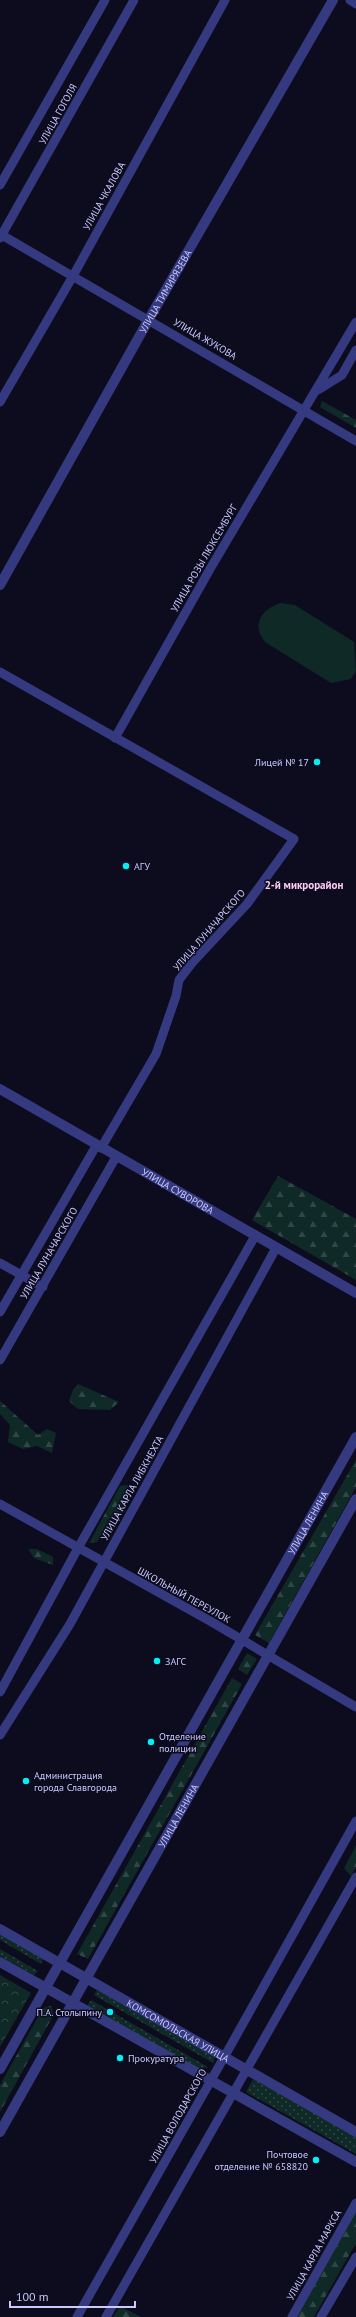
<svg xmlns="http://www.w3.org/2000/svg" width="356" height="2317" font-family="'PT Sans',sans-serif">
  <defs>
    <pattern id="grass-dots" width="8" height="8" patternUnits="userSpaceOnUse"><rect width="8" height="8" fill="#0f2926"/><path d="M2 2h.1M6 6h.1" fill="none" stroke="#314747" stroke-width="1.8" stroke-linecap="round"/></pattern>
    <pattern id="forest-firs" width="22" height="20" patternUnits="userSpaceOnUse"><rect width="22" height="20" fill="#0f2926"/><path d="M5 1l3.5 6h-7zM16 11l3.5 6h-7z" fill="#314747"/></pattern>
    <pattern id="park-crowns" width="20" height="18" patternUnits="userSpaceOnUse"><rect width="20" height="18" fill="#0f2926"/><path d="M2 6a3 3 0 1 1 6 0M12 15a3 3 0 1 1 6 0" fill="none" stroke="#314747"/></pattern>
  </defs>
  <rect width="100%" height="100%" fill="#0d0c1f"/>
  <g fill="url(#grass-dots)">
    <polygon points="0,1934 43,1959 41,1964 0,1940"/>
    <polygon points="0,1949 38,1971 34,1975 0,1956"/>
    <polygon points="97,1990 215,2057 213,2063 94,1995"/>
    <polygon points="91,2000 208,2067 196,2070 87,2006"/>
    <polygon points="253,2079 356,2136 356,2154 246,2092"/>
  </g>
  <g fill="url(#forest-firs)">
    <polygon points="322,401 356,420 356,428 320,407"/>
    <polygon points="278,1176 356,1219 356,1280 252,1220"/>
    <polygon points="78,1384 119,1402 110,1410 78,1409 69,1401 73,1390"/>
    <polygon points="0,1401 38,1435 47,1429 56,1433 52,1453 37,1446 23,1449 8,1442 10,1425 0,1414"/>
    <polygon points="356,1460 356,1487 269,1643 255,1635"/>
    <polygon points="128,1485 133,1493 115,1524 107,1526 97,1542 89,1543 120,1486"/>
    <polygon points="28,1549 37,1549 53,1557 53,1565 34,1558"/>
    <polygon points="247,1653 257,1659 247,1675 238,1669"/>
    <polygon points="232,1678 242,1684 88,1959 77,1954"/>
    <polygon points="356,1846 356,1867 351,1876 344,1868"/>
    <polygon points="51,2006 54,2014 0,2112 0,2085 43,2008"/>
    <polygon points="356,2207 356,2243 314,2317 296,2317"/>
    <polygon points="120,2306 141,2317 113,2317"/>
  </g>
  <polygon fill="url(#park-crowns)" points="0,1975 31,1993 0,2047"/>
  <path fill="#0f2926" d="M280 603 295 605 354 642 356 671 351 679 331 683 265 642C251 624 261 610 280 603Z"/>
  <g fill="none" stroke-linecap="round" stroke-linejoin="round">
    <g stroke="#35397f" stroke-width="9">
      <polyline points="350,0 356,4"/>
      <polyline points="0,185 105,0"/>
      <polyline points="0,234 356,441"/>
      <polyline points="0,238 134,0"/>
      <polyline points="318,390 342,375 356,350"/>
      <polyline points="0,402 73,276 225,0"/>
      <polyline points="0,672 294,839 247,904 192,963 179,980 176,996 156,1054 101,1148"/>
      <polyline points="115,738 210,569 356,322"/>
      <polyline points="0,1263 43,1287"/>
      <polyline points="0,1312 96,1146"/>
      <polyline points="0,1360 116,1157"/>
      <polyline points="0,1504 210,1621 356,1707"/>
      <polyline points="0,1692 78,1548 255,1236"/>
      <polyline points="0,1735 70,1624 276,1248"/>
      <path d="M77 2317C171 2152 264 1987 356 1821"/>
      <polyline points="106,2317 356,1877"/>
      <polyline points="292,2317 356,2203"/>
      <polyline points="321,2317 356,2257"/>
    </g>
    <g stroke="#35397f" stroke-width="10">
      <path id="s1" d="M0 585 149 319 333 0"/>
      <path id="s2" d="M0 1089 356 1293"/>
      <path id="s3" d="M0 1929 356 2132"/>
      <polyline points="0,1962 356,2162"/>
      <path id="s4" d="M0 2069 356 1437"/>
      <path id="s5" d="M0 2132 356 1499"/>
    </g>
  </g>
  <g fill="#00f0f5" stroke="#0d0c1f" stroke-width="1.5">
    <circle cx="317" cy="762" r="4"/>
    <circle cx="126" cy="866" r="4"/>
    <circle cx="157" cy="1661" r="4"/>
    <circle cx="151" cy="1742" r="4"/>
    <circle cx="26" cy="1781" r="4"/>
    <circle cx="110" cy="2012" r="4"/>
    <circle cx="120" cy="2058" r="4"/>
    <circle cx="316" cy="2160" r="4"/>
  </g>
  <g text-anchor="middle" dominant-baseline="central" stroke-width="3" stroke-linejoin="round" paint-order="stroke">
    <g font-size="10" fill="#cbcaff" stroke="#0d0c1f">
      <text transform="translate(58 114) rotate(-61)">УЛИЦА ГОГОЛЯ</text>
      <text transform="translate(104 196) rotate(-61)">УЛИЦА ЧКАЛОВА</text>
      <text stroke="none"><textPath href="#s1" startOffset="337">УЛИЦА ТИМИРЯЗЕВА</textPath></text>
      <text transform="translate(205 339) rotate(30)">УЛИЦА ЖУКОВА</text>
      <text transform="translate(204 558) rotate(-60)">УЛИЦА РОЗЫ ЛЮКСЕМБУРГ</text>
      <text transform="translate(209 930) rotate(-49)">УЛИЦА ЛУНАЧАРСКОГО</text>
      <text stroke="none"><textPath href="#s2" startOffset="205">УЛИЦА СУВОРОВА</textPath></text>
      <text transform="translate(49 1253) rotate(-60)">УЛИЦА ЛУНАЧАРСКОГО</text>
      <text transform="translate(132 1488) rotate(-61)">УЛИЦА КАРЛА ЛИБКНЕХТА</text>
      <text stroke="none"><textPath href="#s4" startOffset="627">УЛИЦА ЛЕНИНА</textPath></text>
      <text transform="translate(184 1595) rotate(29)">ШКОЛЬНЫЙ ПЕРЕУЛОК</text>
      <text stroke="none"><textPath href="#s5" startOffset="363">УЛИЦА ЛЕНИНА</textPath></text>
      <text stroke="none"><textPath href="#s3" startOffset="205">КОМСОМОЛЬСКАЯ УЛИЦА</textPath></text>
      <text transform="translate(178 2116) rotate(-61)">УЛИЦА ВОЛОДАРСКОГО</text>
      <text transform="translate(314 2255) rotate(-61)">УЛИЦА КАРЛА МАРКСА</text>
    </g>
    <g font-size="10" fill="#cbcaff" stroke="#0d0c1f" text-anchor="start">
      <text x="309" y="762" text-anchor="end">Лицей № 17</text>
      <text x="134" y="866">АГУ</text>
      <text x="165" y="1661">ЗАГС</text>
      <text x="159" y="1736">Отделение<tspan x="159" dy="12">полиции</tspan></text>
      <text x="34" y="1775">Администрация<tspan x="34" dy="12">города Славгорода</tspan></text>
      <text x="102" y="2012" text-anchor="end">П.А. Столыпину</text>
      <text x="128" y="2058">Прокуратура</text>
      <text x="308" y="2154" text-anchor="end">Почтовое<tspan x="308" dy="12">отделение № 658820</tspan></text>
    </g>
    <g font-size="11" font-weight="bold" fill="#ffccf1" stroke="#0d0c1f">
      <text x="304" y="885">2-й микрорайон</text>
    </g>
  </g>
  <path d="M10 2301v6h125v-6" fill="none" stroke="#cbcaff" stroke-width="2"/>
  <text x="16" y="2301" font-size="12" fill="#cbcaff" stroke="#0d0c1f" stroke-width="3" paint-order="stroke">100 m</text>
</svg>
